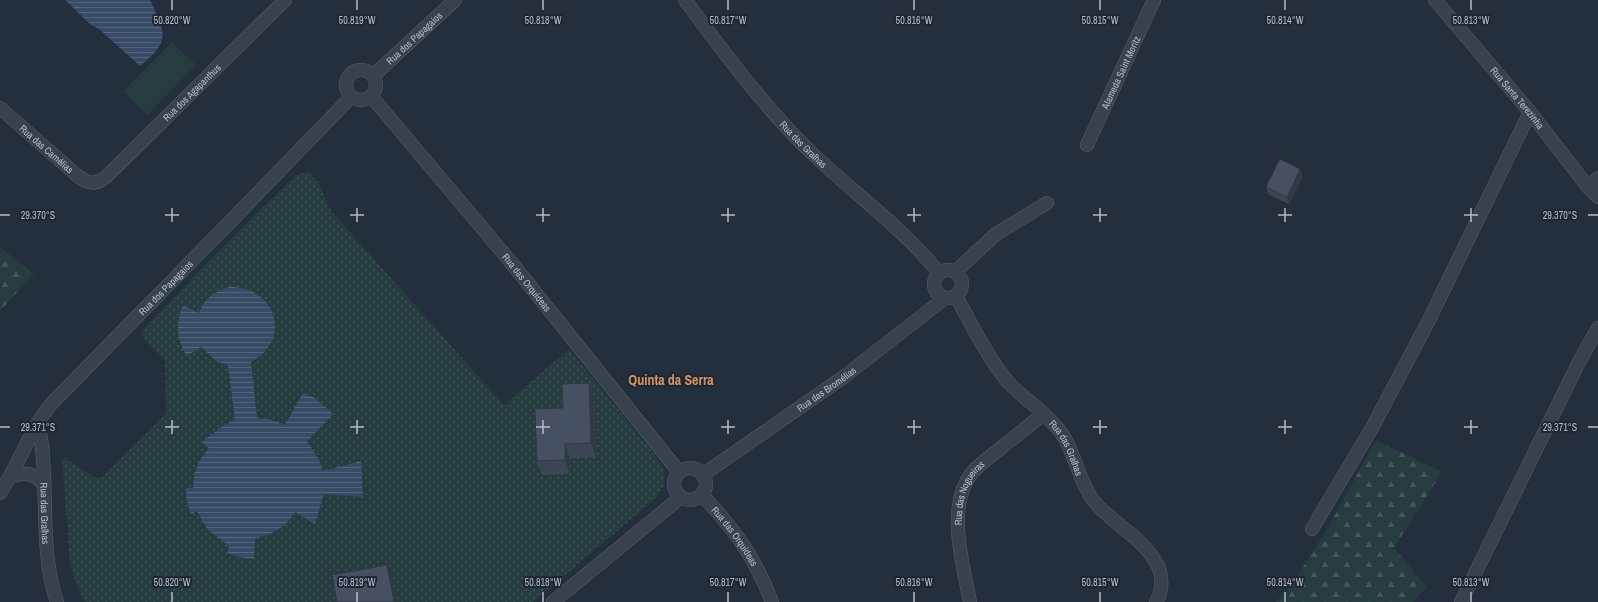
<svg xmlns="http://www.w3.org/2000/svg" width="1598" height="602" font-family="'Archivo Narrow',sans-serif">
  <defs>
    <pattern id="forest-firs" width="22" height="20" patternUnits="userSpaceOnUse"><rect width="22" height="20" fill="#263c3f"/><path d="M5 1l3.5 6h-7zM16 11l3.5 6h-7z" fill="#435659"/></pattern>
    <pattern id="park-dots" width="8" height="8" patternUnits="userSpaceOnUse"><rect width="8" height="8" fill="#263c3f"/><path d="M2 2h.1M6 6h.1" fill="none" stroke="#435659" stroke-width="1.8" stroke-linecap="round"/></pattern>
    <pattern id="water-rules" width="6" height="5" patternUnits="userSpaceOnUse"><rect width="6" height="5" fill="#394c67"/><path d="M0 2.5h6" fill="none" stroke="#53647b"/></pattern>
  </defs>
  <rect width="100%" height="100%" fill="#242f3e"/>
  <polygon fill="#263c3f" points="172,42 196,65 147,115 123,91"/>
  <g fill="url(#forest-firs)">
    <polygon points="0,247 34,274 0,311"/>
    <polygon points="1376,440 1442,472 1394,548 1427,587 1412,602 1275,602 1287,591 1325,533"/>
  </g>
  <path fill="url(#park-dots)" d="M308 172 318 182 331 211 504 405 569 349 650 449 663 468 665 484 656 498 533 602H85C78 590 74 578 70 564L62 458H65L95 478H101L166 414 165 360 143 338 142 331 206 264 296 175Z"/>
  <g fill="url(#water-rules)">
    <path d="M65 0H150C165 34 172 40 140 66L99 29 90 24Z"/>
    <path d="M229 287C277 287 293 339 251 362L257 418 269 419 285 425 303 393 315 398 333 414 307 441 319 460 323 471 361 461 363 497 324 494 315 524 295 512C286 528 273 534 255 538L254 559 239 557 227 553 229 546 207 529 197 511 191 514 187 501 186 488H193C194 471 198 461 209 448L202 442 224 425 235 420 228 365 216 361 201 347 187 356C177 342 175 322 183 306L199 313C205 298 213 292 229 287Z"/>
  </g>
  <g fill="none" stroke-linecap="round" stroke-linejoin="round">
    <defs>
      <g id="minor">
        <path id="s1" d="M685 0C725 54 766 110 815 156 856 195 904 229 939 273"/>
        <path id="s2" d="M1435 0 1530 112 1588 187 1598 197"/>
        <circle cx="361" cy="85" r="15"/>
        <path id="s3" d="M373 76 455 0"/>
        <path id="s4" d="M371 96 510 261 679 472"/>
        <path id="s5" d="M0 108 79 177C89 184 96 185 106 177L285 0"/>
        <path id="s6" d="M1087 145 1154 0"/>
        <polyline points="1588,187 1598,178"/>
        <circle cx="948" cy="284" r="14"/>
        <polyline points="955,272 996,234 1047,203"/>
        <path id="s7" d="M956 296C969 320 990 362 1008 382 1025 400 1047 413 1062 434 1076 455 1078 480 1093 500 1112 524 1143 537 1157 564 1163 576 1163 591 1156 602"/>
        <path id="s8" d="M37 424C43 440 43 458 44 475 46 517 43 561 57 602"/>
        <circle cx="690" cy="484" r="16"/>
        <path id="s9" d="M704 474 845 376 945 298"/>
        <path d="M11 477C24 471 35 474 44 484"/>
        <path id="s10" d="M0 493C20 463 31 427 53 402L228 224 351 97"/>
        <path id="s11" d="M702 495C735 530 755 557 772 602"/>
        <polyline points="1312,529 1372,428 1429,320 1530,112"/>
        <polyline points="553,602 681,497"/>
        <path id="s12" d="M970 602C963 564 946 508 971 474 979 464 991 456 1001 448 1015 437 1029 425 1044 414"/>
        <polyline points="1461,602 1579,362 1598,328"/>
      </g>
    </defs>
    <use href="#minor" stroke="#565f6c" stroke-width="14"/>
    <use href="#minor" stroke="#38414e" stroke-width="13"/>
  </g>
  <g fill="#3b4654">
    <polygon points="1303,176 1289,204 1269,195 1266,187"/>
    <polygon points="589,383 594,397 596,457 570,458 570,474 542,475 537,461 563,408"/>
  </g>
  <g fill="#303945">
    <polygon points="1300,169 1303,176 1289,204 1287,197"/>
    <polygon points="589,383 594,397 596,457 591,443"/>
    <polygon points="565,444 570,458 570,474 565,460"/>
    <polygon points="387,565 393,580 397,602 394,602"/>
  </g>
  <g fill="#455162" stroke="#303945">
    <polygon points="1280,159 1300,169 1287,197 1266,187"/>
    <polygon points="589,383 591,443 565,444 565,460 537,461 535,409 563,408 562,384"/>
    <polygon points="387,565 394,602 337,602 332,575"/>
  </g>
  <path fill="none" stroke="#b4bcc9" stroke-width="1.5" d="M172 0V10M357 0V10M543 0V10M728 0V10M914 0V10M1100 0V10M1285 0V10M1471 0V10M172 208V222M357 208V222M543 208V222M728 208V222M914 208V222M1100 208V222M1285 208V222M1471 208V222M0 215H10M165 215H179M350 215H364M536 215H550M721 215H735M907 215H921M1093 215H1107M1278 215H1292M1464 215H1478M1588 215H1598M172 420V434M357 420V434M543 420V434M728 420V434M914 420V434M1100 420V434M1285 420V434M1471 420V434M0 427H10M165 427H179M350 427H364M536 427H550M721 427H735M907 427H921M1093 427H1107M1278 427H1292M1464 427H1478M1588 427H1598M172 592V602M357 592V602M543 592V602M728 592V602M914 592V602M1100 592V602M1285 592V602M1471 592V602"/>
  <g text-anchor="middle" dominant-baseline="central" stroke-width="4" stroke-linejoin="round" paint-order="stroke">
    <g font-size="10" fill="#b4bcc9" stroke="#1d2633">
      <text stroke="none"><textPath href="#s3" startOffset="56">Rua dos Papagaios</textPath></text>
      <text stroke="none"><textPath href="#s6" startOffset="80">Alameda Saint Moritz</textPath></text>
      <text stroke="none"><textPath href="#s5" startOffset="255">Rua dos Agapanthus</textPath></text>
      <text stroke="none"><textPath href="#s2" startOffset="128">Rua Santa Terezinha</textPath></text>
      <text stroke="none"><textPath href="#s1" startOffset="187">Rua das Gralhas</textPath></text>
      <text stroke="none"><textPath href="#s5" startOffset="62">Rua das Camélias</textPath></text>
      <text stroke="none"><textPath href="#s4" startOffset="243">Rua das Orquídeas</textPath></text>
      <text stroke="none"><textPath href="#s10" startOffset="266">Rua dos Papagaios</textPath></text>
      <text stroke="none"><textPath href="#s9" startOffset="149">Rua das Bromélias</textPath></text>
      <text stroke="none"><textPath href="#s7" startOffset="190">Rua das Gralhas</textPath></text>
      <text stroke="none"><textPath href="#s12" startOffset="113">Rua das Nogueiras</textPath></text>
      <text stroke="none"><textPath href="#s8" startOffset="90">Rua das Gralhas</textPath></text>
      <text stroke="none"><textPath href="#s11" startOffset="53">Rua das Orquídeas</textPath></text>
    </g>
    <g font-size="14" font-weight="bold" fill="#d59563" stroke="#1d2633">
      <text x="671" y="380">Quinta da Serra</text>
    </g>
  </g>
  <g font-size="10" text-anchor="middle" fill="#b4bcc9" stroke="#1d2633" stroke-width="4" stroke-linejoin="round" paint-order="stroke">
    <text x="172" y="24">50.820°W</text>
    <text x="357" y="24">50.819°W</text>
    <text x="543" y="24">50.818°W</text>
    <text x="728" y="24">50.817°W</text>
    <text x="914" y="24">50.816°W</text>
    <text x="1100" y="24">50.815°W</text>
    <text x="1285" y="24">50.814°W</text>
    <text x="1471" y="24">50.813°W</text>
    <text x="38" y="219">29.370°S</text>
    <text x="1560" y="219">29.370°S</text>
    <text x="38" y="431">29.371°S</text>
    <text x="1560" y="431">29.371°S</text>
    <text x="172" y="586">50.820°W</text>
    <text x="357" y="586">50.819°W</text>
    <text x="543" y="586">50.818°W</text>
    <text x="728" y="586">50.817°W</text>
    <text x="914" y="586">50.816°W</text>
    <text x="1100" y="586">50.815°W</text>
    <text x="1285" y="586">50.814°W</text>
    <text x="1471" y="586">50.813°W</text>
  </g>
</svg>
